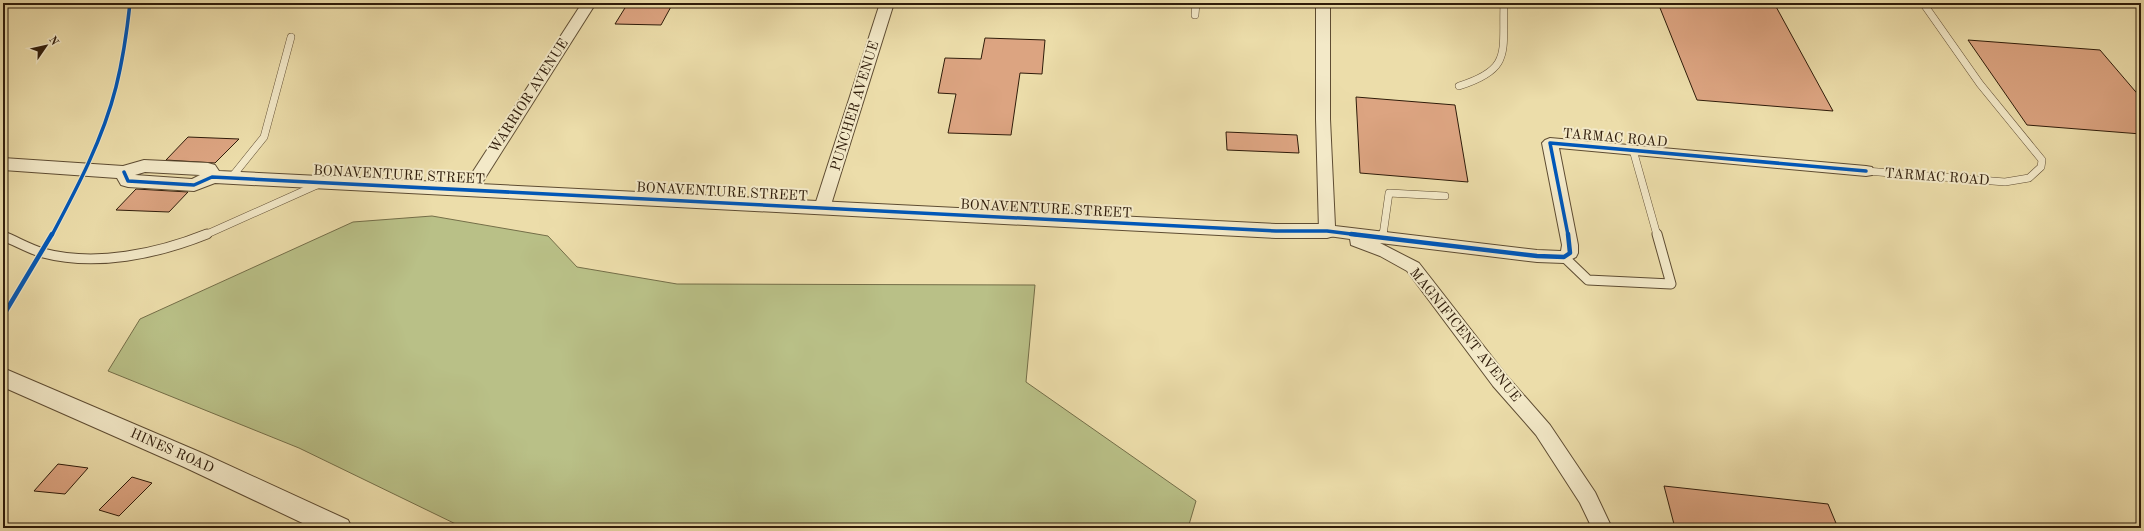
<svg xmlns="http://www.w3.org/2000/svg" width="2144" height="531" font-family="'Old Standard TT',serif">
  <rect width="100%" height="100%" fill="#ecddaa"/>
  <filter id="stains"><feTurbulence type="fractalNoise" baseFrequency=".005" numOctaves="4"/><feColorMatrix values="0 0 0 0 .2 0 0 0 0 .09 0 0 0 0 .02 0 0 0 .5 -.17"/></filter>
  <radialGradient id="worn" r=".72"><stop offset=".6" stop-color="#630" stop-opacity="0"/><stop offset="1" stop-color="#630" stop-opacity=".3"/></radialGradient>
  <polygon fill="#b9c087" stroke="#746e48" points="432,216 548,236 577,267 677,284 1035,285 1026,382 1196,501 1188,528 464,528 299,448 108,371 140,319 353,222"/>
  <g fill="#dca481" stroke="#2f1c0a">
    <polygon points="628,3 673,3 661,25 615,24"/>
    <polygon points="1658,3 1774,3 1833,111 1697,100"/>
    <polygon points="985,38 1045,40 1042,74 1020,73 1011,135 948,133 956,94 938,93 945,58 981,59"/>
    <polygon points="1968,40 2100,50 2141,98 2141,134 2027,125"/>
    <polygon points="1356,97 1455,105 1468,182 1360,173"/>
    <polygon points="1226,132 1297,135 1299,153 1227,150"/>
    <polygon points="188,137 239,139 215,163 166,160"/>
    <polygon points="136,189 188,192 169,212 116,210"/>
    <polygon points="58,464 88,468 65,494 34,491"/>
    <polygon points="132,477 152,483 119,516 99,510"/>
    <polygon points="1664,486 1828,504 1838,528 1675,528"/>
  </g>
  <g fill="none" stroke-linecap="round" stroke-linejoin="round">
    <defs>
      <g id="service-far1">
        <polyline points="1195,15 1196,3"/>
        <path d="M1459 86C1513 69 1502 52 1504 3"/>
        <polyline points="1633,150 1657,235"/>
        <polyline points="1866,171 2005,182 2029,178 2041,167 2042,160 1980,84 1923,3"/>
        <polyline points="231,178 264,137 291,37"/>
        <polyline points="205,235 319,184"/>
        <polyline points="1383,235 1389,193 1445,196"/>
      </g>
      <g id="service">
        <path d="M3 236C16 241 29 249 43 253 96 267 157 254 207 234"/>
        <polyline points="1383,236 1383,234"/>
        <polyline points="1564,257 1588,280 1671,284 1657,234"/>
      </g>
      <g id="minor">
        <polygon points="582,3 596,3 475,194 469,195 463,194 461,190"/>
        <polygon points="880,3 894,3 830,208 828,212 822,213 816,212 814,208"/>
        <polygon points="1316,3 1330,3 1330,119 1335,226 1537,250 1561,251 1562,245 1542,143 1545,140 1550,138 1866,166 1872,167 1874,171 1872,175 1866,176 1559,148 1578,245 1578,253 1576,257 1564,263 1537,262 1380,243 1419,263 1507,376 1550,425 1595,492 1612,528 1592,528 1580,503 1536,435 1493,386 1407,271 1380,256 1351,245 1350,239 1321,235 1319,231 1316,119"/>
      </g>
      <g id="tertiary">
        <path d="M3 158 123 166 144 160 208 163 215 165 219 171 1276 224H1327L1334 226 1337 231 1334 236 1327 238H1276L215 183 194 191 128 187 121 185 117 178 3 170ZM145 172 200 175 192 179 135 175Z"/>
        <polygon points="3,368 202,453 348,520 352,528 313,528 184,467 3,387"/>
      </g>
    </defs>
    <use href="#service-far1" stroke="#5e4c32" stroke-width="8"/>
    <use href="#service" stroke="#5e4c32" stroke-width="11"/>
    <use href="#minor" stroke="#5e4c32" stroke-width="2"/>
    <use href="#tertiary" stroke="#5e4c32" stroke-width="2"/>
    <use href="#service-far1" stroke="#f3e9c8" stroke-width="7"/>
    <use href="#service" stroke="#f3e9c8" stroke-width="9"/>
    <use href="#minor" fill="#f3e9c8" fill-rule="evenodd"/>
    <use href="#tertiary" fill="#f3e9c8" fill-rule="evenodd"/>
    <defs>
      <g id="cycleway-far1">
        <polyline points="124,172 128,181 194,185 212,177 1276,231 1327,231 1359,235"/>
        <path d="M52 235C77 188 103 139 116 87 123 59 127 31 130 3"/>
        <polyline points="1568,235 1550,143 1866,171"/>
      </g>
      <g id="cycleway">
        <polyline points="1351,234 1537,256 1564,257 1570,253 1568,234"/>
        <polyline points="3,316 52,234"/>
      </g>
    </defs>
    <use href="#cycleway-far1" stroke="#f3e9c8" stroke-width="5.5"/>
    <use href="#cycleway" stroke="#f3e9c8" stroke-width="7"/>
    <use href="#cycleway-far1" stroke="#0057b8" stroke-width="3.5"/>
    <use href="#cycleway" stroke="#0057b8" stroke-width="4.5"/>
  </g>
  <g text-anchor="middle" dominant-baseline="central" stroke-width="4" stroke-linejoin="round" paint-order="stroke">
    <g font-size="14" fill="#2f1c0a" stroke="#f3e9c8">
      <text transform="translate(529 96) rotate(-57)">WARRIOR AVENUE</text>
      <text transform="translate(855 106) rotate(-73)">PUNCHER AVENUE</text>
      <text transform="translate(1615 138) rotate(5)">TARMAC ROAD</text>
      <text transform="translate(399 175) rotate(3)">BONAVENTURE STREET</text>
      <text transform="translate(1937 177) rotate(4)">TARMAC ROAD</text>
      <text transform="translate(722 192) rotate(3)">BONAVENTURE STREET</text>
      <text transform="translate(1046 209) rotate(3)">BONAVENTURE STREET</text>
      <text transform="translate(1465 335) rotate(51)">MAGNIFICENT AVENUE</text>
      <text transform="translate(172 451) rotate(24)">HINES ROAD</text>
    </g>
  </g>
  <rect width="2144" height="531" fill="none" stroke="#ecddaa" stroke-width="16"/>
  <rect x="4" y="4" width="2136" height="523" fill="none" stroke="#2f1c0a" stroke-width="2"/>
  <rect x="8" y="8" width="2128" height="515" fill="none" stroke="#2f1c0a"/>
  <g transform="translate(46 46) rotate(56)" stroke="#f3e9c8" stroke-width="3" paint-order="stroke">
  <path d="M0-3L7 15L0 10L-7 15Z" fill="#2f1c0a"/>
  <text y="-6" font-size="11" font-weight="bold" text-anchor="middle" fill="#2f1c0a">N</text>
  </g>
  <rect width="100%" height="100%" filter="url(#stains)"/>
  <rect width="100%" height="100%" fill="url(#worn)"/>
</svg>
